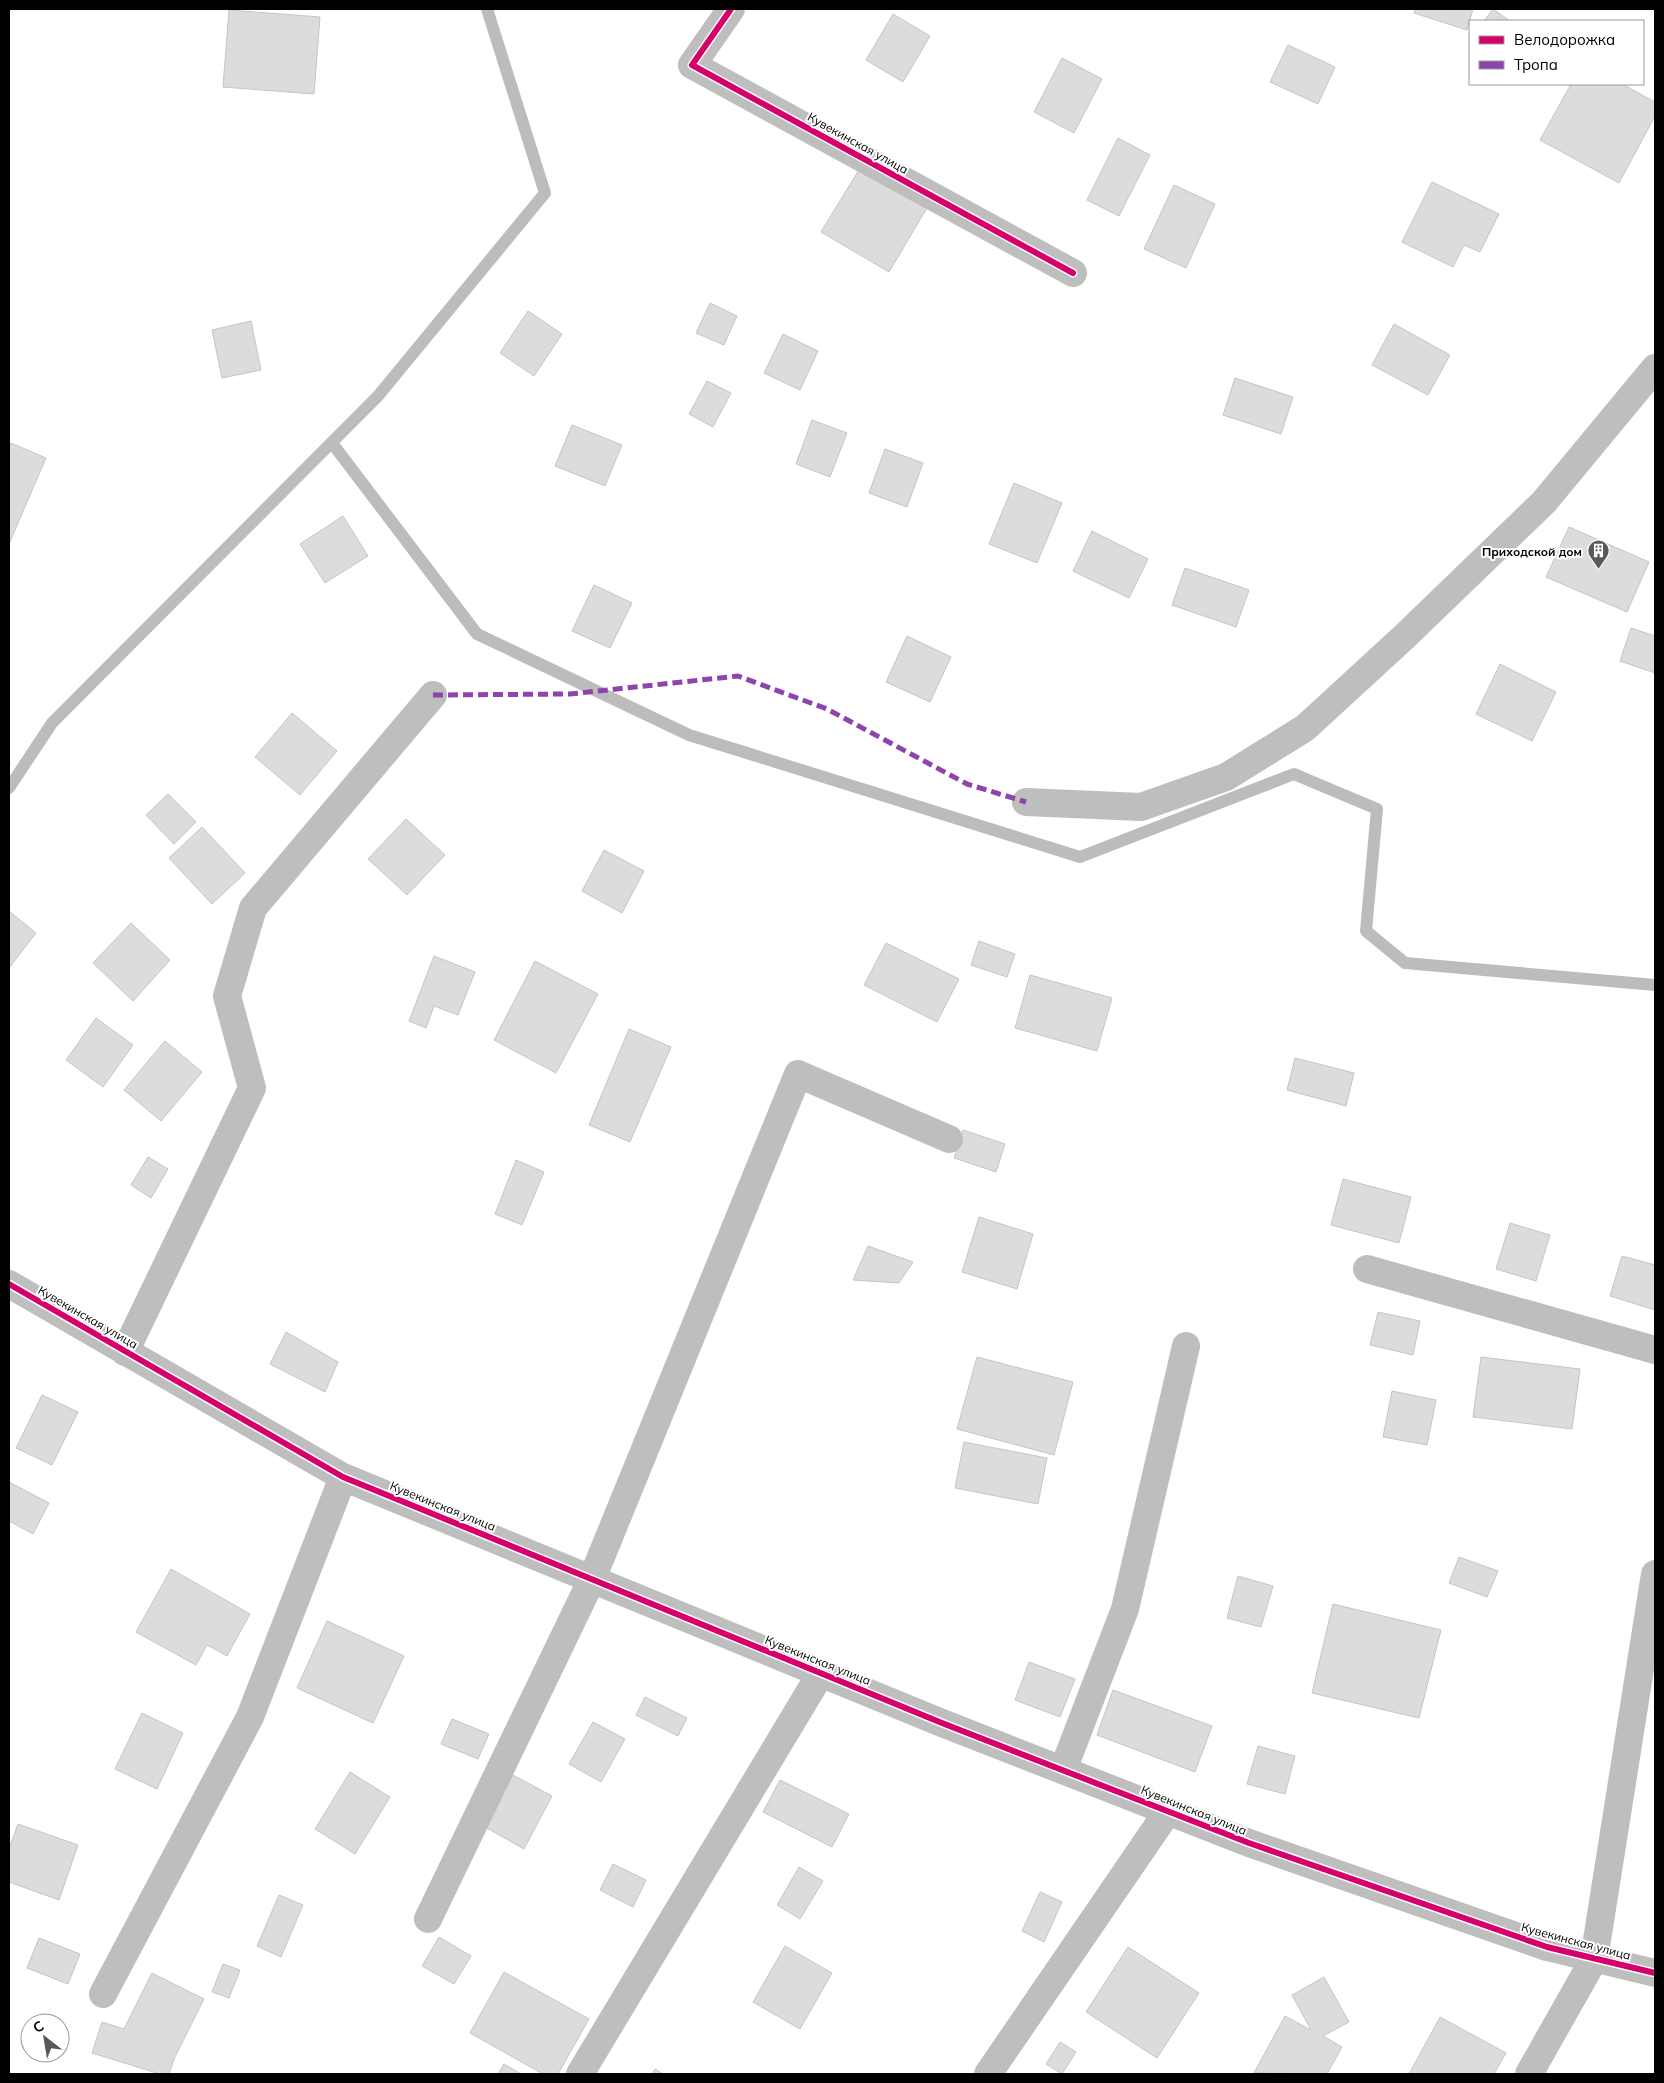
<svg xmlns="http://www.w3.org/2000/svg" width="1664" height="2083" font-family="Mulish,sans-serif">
  <rect width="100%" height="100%" fill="#fff"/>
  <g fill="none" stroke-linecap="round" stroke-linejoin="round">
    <g stroke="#bcbcbc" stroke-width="12">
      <polyline points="332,443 477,634 689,735 1080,857 1294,774 1377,809 1366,931 1405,963 1655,985"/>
      <polyline points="9,788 52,723 378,396 545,193 487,9"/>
    </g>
  </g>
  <g fill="#dcdcdc" stroke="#c5c5c5">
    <polygon points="1415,9 1473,9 1467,30 1414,13"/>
    <polygon points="1493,9 1510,21 1484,21"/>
    <polygon points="229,10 320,17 314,94 223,87"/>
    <polygon points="893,14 930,36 903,82 866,60"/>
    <polygon points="1288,45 1335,67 1318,104 1270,82"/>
    <polygon points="1062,58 1102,79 1074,133 1034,112"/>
    <polygon points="1571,84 1622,84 1655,102 1655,116 1619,183 1540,140"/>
    <polygon points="1118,138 1150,155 1119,216 1087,200"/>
    <polygon points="860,168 927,208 889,272 821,232"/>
    <polygon points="1432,182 1499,214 1480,252 1464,245 1453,267 1402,242"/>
    <polygon points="1174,185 1215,204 1186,268 1144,249"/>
    <polygon points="710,303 737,316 724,345 696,333"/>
    <polygon points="528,311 562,334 534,376 500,353"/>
    <polygon points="251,321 261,370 222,378 212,330"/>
    <polygon points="1394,324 1450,355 1428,395 1372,365"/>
    <polygon points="783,334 818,351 800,390 764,373"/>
    <polygon points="1235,378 1293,397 1281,434 1223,415"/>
    <polygon points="707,381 731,393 713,427 689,414"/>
    <polygon points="812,420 847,433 830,477 796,464"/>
    <polygon points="572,425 622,445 605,486 555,466"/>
    <polygon points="11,443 46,458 9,544 9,449"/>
    <polygon points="885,449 923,463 907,507 869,493"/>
    <polygon points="1014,483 1062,503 1037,563 989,544"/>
    <polygon points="343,516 368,556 325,583 300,544"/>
    <polygon points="1569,527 1649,562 1627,612 1546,577"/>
    <polygon points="1092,531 1148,559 1129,598 1073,571"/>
    <polygon points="1185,568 1249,590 1236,627 1172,605"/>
    <polygon points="594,585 632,603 610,648 572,631"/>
    <polygon points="1631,628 1655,636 1655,673 1620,661"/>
    <polygon points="907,636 951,657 930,702 886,682"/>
    <polygon points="1500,664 1556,692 1532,741 1476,714"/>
    <polygon points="292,713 337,751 300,795 255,757"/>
    <polygon points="168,794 196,822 174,844 146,815"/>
    <polygon points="406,819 445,855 407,895 368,859"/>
    <polygon points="202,827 245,873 212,904 169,858"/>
    <polygon points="604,850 644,871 622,913 582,891"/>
    <polygon points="9,911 36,933 9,968"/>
    <polygon points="131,923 170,960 133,1001 93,963"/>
    <polygon points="979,941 1015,954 1007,977 971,965"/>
    <polygon points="886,943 959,979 937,1022 864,985"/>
    <polygon points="434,956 475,972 458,1015 434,1006 426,1028 409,1021"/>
    <polygon points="535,961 598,994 556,1073 494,1040"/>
    <polygon points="1030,975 1112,998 1097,1051 1015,1028"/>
    <polygon points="96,1018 133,1045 103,1087 66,1060"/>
    <polygon points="629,1029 671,1047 630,1142 589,1125"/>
    <polygon points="165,1041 202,1072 161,1121 124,1090"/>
    <polygon points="1295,1058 1354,1073 1346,1106 1287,1090"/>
    <polygon points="963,1130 1005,1144 996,1172 954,1158"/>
    <polygon points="148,1157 168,1169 151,1198 131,1185"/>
    <polygon points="516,1160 544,1172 522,1225 495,1214"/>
    <polygon points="1343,1179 1411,1197 1399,1243 1331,1225"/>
    <polygon points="979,1217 1033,1234 1017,1289 962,1272"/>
    <polygon points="1510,1223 1550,1235 1536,1281 1496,1269"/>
    <polygon points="868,1246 913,1262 899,1283 853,1280"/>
    <polygon points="1622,1256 1655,1265 1655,1310 1610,1296"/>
    <polygon points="1378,1312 1420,1321 1413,1355 1370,1345"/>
    <polygon points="286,1332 338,1362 325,1392 270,1364"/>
    <polygon points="977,1357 1073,1382 1054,1455 957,1429"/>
    <polygon points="1481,1357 1580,1369 1572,1429 1473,1417"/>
    <polygon points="1392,1391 1436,1400 1427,1445 1383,1437"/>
    <polygon points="42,1395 78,1412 52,1465 16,1448"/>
    <polygon points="964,1442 1047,1458 1038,1504 955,1488"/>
    <polygon points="9,1482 49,1503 33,1534 9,1521"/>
    <polygon points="1459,1557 1498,1571 1487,1597 1449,1583"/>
    <polygon points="171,1569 250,1614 227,1656 207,1645 196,1665 136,1632"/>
    <polygon points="1238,1576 1273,1586 1261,1627 1227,1618"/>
    <polygon points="1333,1604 1441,1630 1419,1718 1312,1693"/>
    <polygon points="327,1621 404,1656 373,1723 297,1688"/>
    <polygon points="1029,1662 1075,1679 1060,1717 1015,1700"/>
    <polygon points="1113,1690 1212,1726 1195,1772 1097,1735"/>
    <polygon points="645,1697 687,1718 678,1736 636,1715"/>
    <polygon points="142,1713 183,1733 157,1789 115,1769"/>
    <polygon points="452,1719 489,1734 478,1759 441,1744"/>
    <polygon points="593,1722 625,1739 601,1782 569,1764"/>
    <polygon points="1258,1746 1295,1756 1285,1794 1247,1784"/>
    <polygon points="350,1772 390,1797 355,1854 315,1829"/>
    <polygon points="513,1775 552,1796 524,1849 485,1827"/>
    <polygon points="780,1780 849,1814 832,1847 763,1812"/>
    <polygon points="18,1824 78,1845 59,1900 9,1882 9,1849"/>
    <polygon points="613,1864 646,1880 633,1907 600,1890"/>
    <polygon points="799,1867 823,1881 800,1919 777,1905"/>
    <polygon points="1040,1892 1062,1902 1044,1942 1022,1931"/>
    <polygon points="279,1895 303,1905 281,1957 257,1946"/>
    <polygon points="439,1937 471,1956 454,1984 422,1966"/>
    <polygon points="39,1938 80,1954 68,1984 27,1968"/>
    <polygon points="785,1946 832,1973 800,2029 753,2002"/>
    <polygon points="1128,1947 1199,1993 1157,2058 1086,2012"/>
    <polygon points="223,1964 240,1970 229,1998 212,1992"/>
    <polygon points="504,1972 589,2019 558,2074 543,2074 470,2033"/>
    <polygon points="152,1973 204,1999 174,2059 169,2074 160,2074 92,2053 102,2022 124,2029"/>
    <polygon points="1324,1977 1349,2022 1323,2036 1342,2047 1327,2074 1254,2073 1285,2016 1311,2030 1292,1995"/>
    <polygon points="1440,2017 1506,2053 1494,2074 1409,2074"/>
    <polygon points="1060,2042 1076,2052 1062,2074 1046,2064"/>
    <polygon points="504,2064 521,2074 498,2074"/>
    <polygon points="655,2069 663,2074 652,2074"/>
  </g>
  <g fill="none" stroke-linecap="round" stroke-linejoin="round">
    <g stroke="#bebebe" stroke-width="28">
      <polyline points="731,9 692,65 1073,273"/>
      <polyline points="1026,802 1141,807 1226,777 1305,728 1404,637 1544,502 1655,368"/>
      <polyline points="1367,1269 1655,1350"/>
      <polyline points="9,1284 343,1477 942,1723 1249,1843 1547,1947 1655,1973"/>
      <polyline points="125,1352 252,1088 227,996 253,908 433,695"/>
      <polyline points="1063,1770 1125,1609 1186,1346"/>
      <polyline points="428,1919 592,1579 798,1074 949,1139"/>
      <polyline points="103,1994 250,1717 343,1477"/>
      <polyline points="580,2074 821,1673"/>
      <polyline points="988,2074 1168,1811"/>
      <polyline points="1529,2074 1594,1959 1655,1574"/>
    </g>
    <polyline stroke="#8e44ad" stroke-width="5" stroke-dasharray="10 5" stroke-linecap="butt" points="433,695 570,694 738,676 827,709 967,784 1026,802"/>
    <defs>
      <g id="cycleway">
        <polyline points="731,9 692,65 1073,273"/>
        <polyline points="9,1284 343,1477 942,1723 1249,1843 1547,1947 1655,1973"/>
      </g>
    </defs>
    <use href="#cycleway" stroke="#fff" stroke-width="9"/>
    <use href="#cycleway" stroke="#d6006c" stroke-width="6"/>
  </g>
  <defs>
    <symbol id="building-pin" viewBox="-11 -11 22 30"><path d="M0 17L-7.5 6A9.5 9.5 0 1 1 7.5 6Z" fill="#595959" stroke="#fff"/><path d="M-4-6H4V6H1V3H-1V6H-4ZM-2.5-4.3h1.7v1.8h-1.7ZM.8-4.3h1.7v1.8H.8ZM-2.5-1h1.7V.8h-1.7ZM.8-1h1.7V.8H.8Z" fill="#fff"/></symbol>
  </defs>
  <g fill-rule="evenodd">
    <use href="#building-pin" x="1586" y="538" width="25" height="34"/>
  </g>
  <g text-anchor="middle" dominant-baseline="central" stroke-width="4" stroke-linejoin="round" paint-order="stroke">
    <g font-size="12" fill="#000" stroke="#fff">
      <text transform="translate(858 143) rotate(29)">Кувекинская улица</text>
      <text transform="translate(88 1317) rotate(30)">Кувекинская улица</text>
      <text transform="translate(443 1506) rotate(22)">Кувекинская улица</text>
      <text transform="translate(818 1660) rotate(22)">Кувекинская улица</text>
      <text transform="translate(1194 1810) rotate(22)">Кувекинская улица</text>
      <text transform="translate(1576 1941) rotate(15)">Кувекинская улица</text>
    </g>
    <g font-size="12" font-weight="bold" fill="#000" stroke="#fff" text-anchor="end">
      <text x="1582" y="551">Приходской дом</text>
    </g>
  </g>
  <rect width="1664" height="2083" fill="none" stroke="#000000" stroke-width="20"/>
  <rect x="1469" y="20" width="175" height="65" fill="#ffffff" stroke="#999999"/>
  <rect x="1479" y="36" width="25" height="8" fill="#d6006c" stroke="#999999"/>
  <text x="1514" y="45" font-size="15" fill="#000000">Велодорожка</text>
  <rect x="1479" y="61" width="25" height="8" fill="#8e44ad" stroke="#999999"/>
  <text x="1514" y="70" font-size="15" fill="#000000">Тропа</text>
  <g transform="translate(45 2038) rotate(329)"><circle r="24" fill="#ffffff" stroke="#999999"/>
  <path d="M0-4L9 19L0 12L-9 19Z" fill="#595959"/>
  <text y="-8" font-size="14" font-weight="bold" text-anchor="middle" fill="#000000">С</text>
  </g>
</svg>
